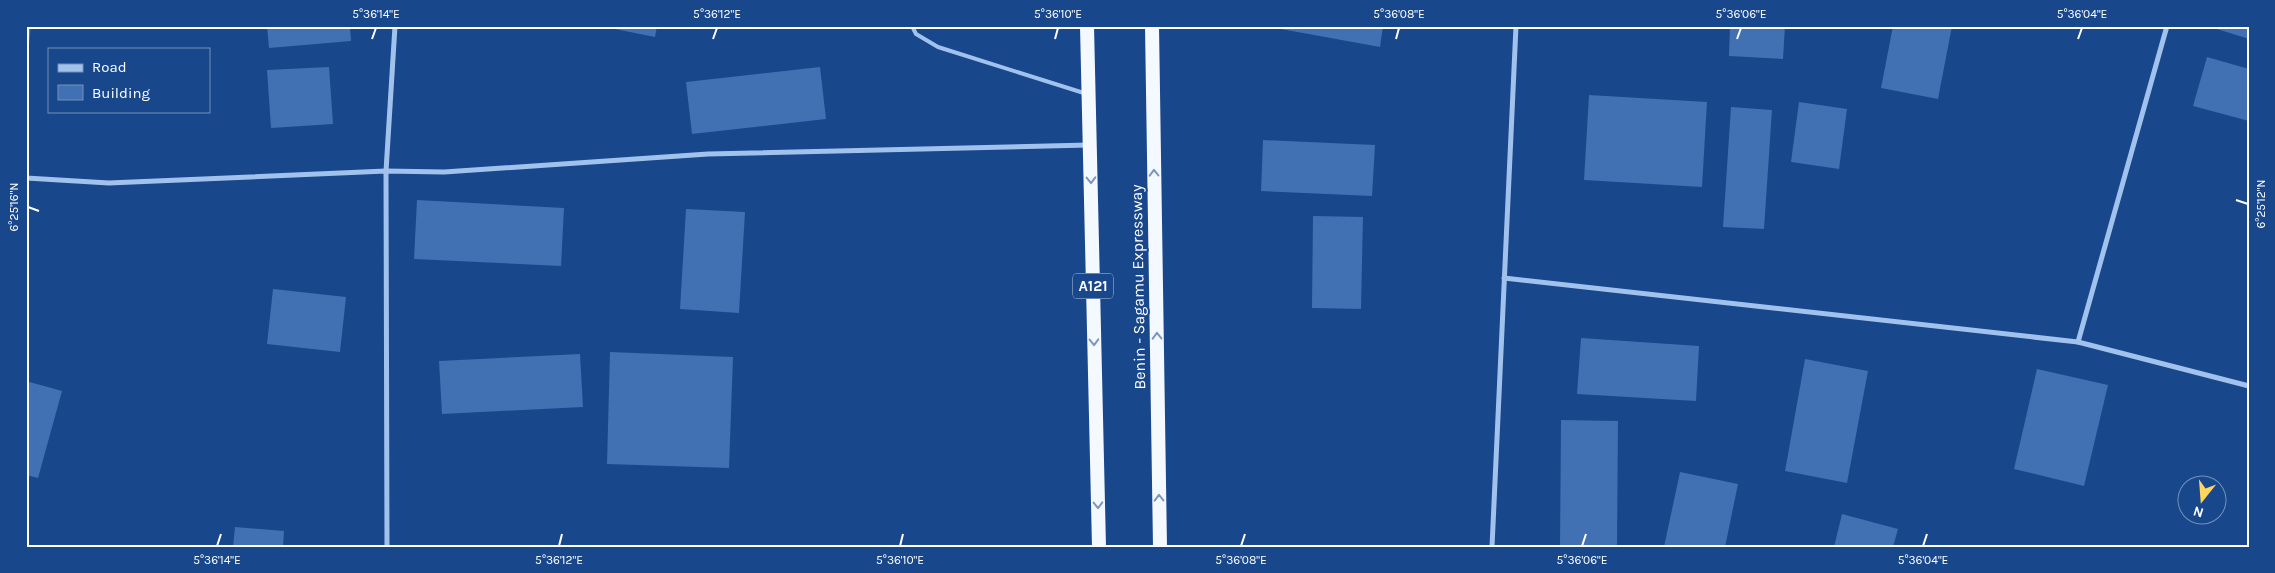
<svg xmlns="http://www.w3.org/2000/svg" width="2275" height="573" font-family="Karla,sans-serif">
  <rect width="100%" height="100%" fill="#18478b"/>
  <g fill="#4170b3">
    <polygon points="26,26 31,26 29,44 26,44"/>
    <polygon points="267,26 350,26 351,41 269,48"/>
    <polygon points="600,26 657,26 655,37"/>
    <polygon points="1264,26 1383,26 1380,47"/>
    <polygon points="1730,26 1785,26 1783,59 1729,56"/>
    <polygon points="1893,26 1952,26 1938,99 1881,88"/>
    <polygon points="2217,26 2249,26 2249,39 2217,29"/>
    <polygon points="2207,57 2249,69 2249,121 2193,106"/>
    <polygon points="329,67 333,124 271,128 267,70"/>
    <polygon points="820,67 826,119 692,134 686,82"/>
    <polygon points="1589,95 1707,102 1702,187 1584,180"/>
    <polygon points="1799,102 1847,109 1839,169 1791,162"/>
    <polygon points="1731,107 1772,110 1764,229 1723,227"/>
    <polygon points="1263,140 1375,145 1372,196 1261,191"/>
    <polygon points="417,200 564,208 561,266 414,259"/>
    <polygon points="686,209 745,212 739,313 680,309"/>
    <polygon points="1313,216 1363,217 1361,309 1312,308"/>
    <polygon points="273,289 346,297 340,352 267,344"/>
    <polygon points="1581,338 1699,346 1696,401 1577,394"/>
    <polygon points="610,352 733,357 729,468 607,464"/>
    <polygon points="580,354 583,407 442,414 439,361"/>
    <polygon points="1805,359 1868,371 1847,483 1785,471"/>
    <polygon points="2037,369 2108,385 2084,486 2014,469"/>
    <polygon points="26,381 62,391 38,478 26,475"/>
    <polygon points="1561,420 1618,421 1617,547 1560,547"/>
    <polygon points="1680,472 1738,484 1725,547 1664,547"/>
    <polygon points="1842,514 1898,529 1893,547 1834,547"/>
    <polygon points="235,527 284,531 283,547 233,547"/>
  </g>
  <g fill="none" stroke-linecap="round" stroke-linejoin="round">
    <polyline stroke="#a2c2ee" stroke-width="4" points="912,26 916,34 938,47 1087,94"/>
    <g stroke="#a2c2ee" stroke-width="5">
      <polyline points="26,178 109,183 386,171 444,172 708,154 1089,145"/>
      <polyline points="1504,278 2078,342 2249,386"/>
      <polyline points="2078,342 2167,26"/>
      <polyline points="387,547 386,171 395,26"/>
      <polyline points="1492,547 1516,26"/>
    </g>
    <g stroke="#f4f8ff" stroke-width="14">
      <polyline points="1087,26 1099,547"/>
      <polyline points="1152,26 1160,547"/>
    </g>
  </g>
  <defs><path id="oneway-chevron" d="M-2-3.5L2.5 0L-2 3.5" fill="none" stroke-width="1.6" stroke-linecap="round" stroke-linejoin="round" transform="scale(1.25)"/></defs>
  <g stroke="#7b97bf">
    <use href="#oneway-chevron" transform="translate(1154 173) rotate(-91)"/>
    <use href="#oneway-chevron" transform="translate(1091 180) rotate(89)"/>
    <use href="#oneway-chevron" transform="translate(1157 336) rotate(-91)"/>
    <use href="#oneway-chevron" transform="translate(1094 342) rotate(89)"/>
    <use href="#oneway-chevron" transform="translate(1159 498) rotate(-91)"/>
    <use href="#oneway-chevron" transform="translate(1098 505) rotate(89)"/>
  </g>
  <path fill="none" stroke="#fff" stroke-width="2" d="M372 39 376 28M713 39 717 28M1055 39 1058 28M1396 39 1399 28M1737 39 1741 28M2078 39 2082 28M2236 200 2248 204M28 207 39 211M217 546 221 534M559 546 562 534M900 546 903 534M1241 546 1245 534M1582 546 1586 534M1923 546 1927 534"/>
  <g text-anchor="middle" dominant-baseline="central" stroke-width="4" stroke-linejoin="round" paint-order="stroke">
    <rect fill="#18478b" stroke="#bac8dc" stroke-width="1" x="1073" y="273.5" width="40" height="25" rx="4"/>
    <g font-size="15" font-weight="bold" fill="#fff">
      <text x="1093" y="286">A121</text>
    </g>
    <g font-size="16" fill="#fff" stroke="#18478b">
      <text transform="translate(1138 287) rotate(-91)">Benin - Sagamu Expressway</text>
    </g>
  </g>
  <rect width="2275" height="573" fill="none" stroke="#18478b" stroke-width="55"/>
  <rect x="48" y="48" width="162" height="65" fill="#18478b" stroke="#7491b9"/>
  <rect x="58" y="64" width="25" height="8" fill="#a2c2ee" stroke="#7491b9"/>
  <text x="92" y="72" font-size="15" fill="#ffffff">Road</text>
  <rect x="58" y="85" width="25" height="15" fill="#4170b3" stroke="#7491b9"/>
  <text x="92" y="98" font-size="15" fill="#ffffff">Building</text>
  <g transform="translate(2202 500) rotate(197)"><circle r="24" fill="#18478b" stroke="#7491b9"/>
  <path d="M0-4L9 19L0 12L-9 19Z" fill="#ffd55f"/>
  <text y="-8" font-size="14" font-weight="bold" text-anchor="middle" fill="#ffffff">N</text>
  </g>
  <rect x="28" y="28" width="2220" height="518" fill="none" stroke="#fff" stroke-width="2"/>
  <g font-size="12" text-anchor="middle" fill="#fff">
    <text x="376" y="18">5°36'14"E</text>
    <text x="717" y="18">5°36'12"E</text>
    <text x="1058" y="18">5°36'10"E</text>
    <text x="1399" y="18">5°36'08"E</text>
    <text x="1741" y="18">5°36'06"E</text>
    <text x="2082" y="18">5°36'04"E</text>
    <text transform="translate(2261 204) rotate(-90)" y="4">6°25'12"N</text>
    <text transform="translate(14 207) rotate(-90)" y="4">6°25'16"N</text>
    <text x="217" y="564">5°36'14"E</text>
    <text x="559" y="564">5°36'12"E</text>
    <text x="900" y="564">5°36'10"E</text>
    <text x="1241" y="564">5°36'08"E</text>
    <text x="1582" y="564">5°36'06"E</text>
    <text x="1923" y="564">5°36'04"E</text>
  </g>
</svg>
